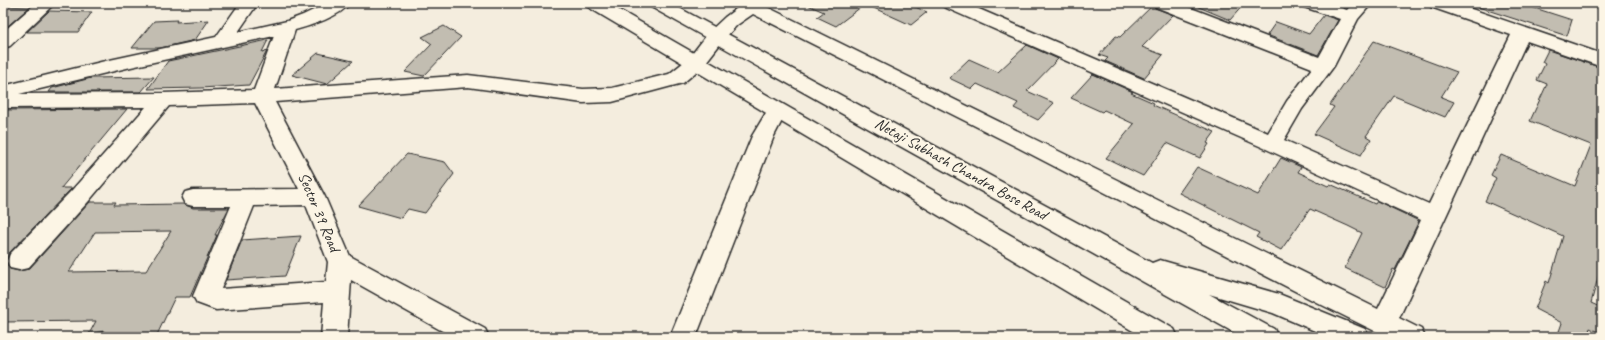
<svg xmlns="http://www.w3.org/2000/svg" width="1605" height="340" font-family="Caveat,sans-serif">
  <rect width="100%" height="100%" fill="#f4edde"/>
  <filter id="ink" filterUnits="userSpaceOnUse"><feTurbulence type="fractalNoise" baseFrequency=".025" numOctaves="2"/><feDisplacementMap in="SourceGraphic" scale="8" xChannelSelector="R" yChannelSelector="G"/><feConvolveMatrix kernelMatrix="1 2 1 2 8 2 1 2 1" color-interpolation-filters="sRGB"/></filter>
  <g filter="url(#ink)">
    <g fill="#c2bdb1" stroke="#2b2b2b" fill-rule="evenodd">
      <polygon points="803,3 906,3 927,12 911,25 865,4 836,26 817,17 824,12"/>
      <polygon points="1189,3 1245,3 1230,20"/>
      <polygon points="1476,3 1519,3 1572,20 1567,36 1475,6"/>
      <polygon points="1153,5 1155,8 1173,15 1142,47 1163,55 1144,78 1105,61 1108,58 1099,55 1116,36 1120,37"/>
      <polygon points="3,6 30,7 3,30"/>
      <polygon points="49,11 92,12 78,32 27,32"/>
      <polygon points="1324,15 1338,20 1318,55 1267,35 1276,22 1309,34"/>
      <polygon points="177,20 176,22 209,20 195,40 160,48 132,48 154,21"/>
      <polygon points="444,26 461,37 424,76 405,72 432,44 422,37"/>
      <polygon points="268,40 262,52 267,51 266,53 249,85 201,88 148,89 168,61"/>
      <polygon points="1374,41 1457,72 1441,97 1454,102 1445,117 1394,96 1366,136 1371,139 1361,155 1314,134 1334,107 1330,105"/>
      <polygon points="1027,45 1058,59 1027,91 1054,103 1038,120 1014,108 1018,103 977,84 972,89 949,78 969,59 998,72"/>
      <polygon points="1548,50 1602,68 1602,275 1599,274 1591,303 1602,308 1602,334 1590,328 1587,337 1557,337 1562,323 1535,309 1546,281 1549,283 1563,236 1485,201 1496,178 1491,175 1501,155 1575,186 1591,145 1530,121 1547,84 1537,80 1545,64 1542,62"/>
      <polygon points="318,53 353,61 327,84 292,75"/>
      <polygon points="1093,74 1133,92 1131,93 1154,103 1153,105 1215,132 1207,143 1209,144 1200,158 1167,143 1143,176 1106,158 1134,124 1104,110 1102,112 1071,98"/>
      <polygon points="154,77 141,92 49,92 52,88 91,78"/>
      <path d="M127 109 61 188H72L9 253 6 262 10 269 19 271 29 269 90 202H116L114 205 183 204 193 208H229L215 235H217L190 297H175L156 337H104V331L89 334 96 321 3 322V110ZM171 231 146 271 69 272 95 232Z"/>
      <polygon points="407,154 445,162 454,174 425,213 408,209 401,218 358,206"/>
      <polygon points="1281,158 1301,167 1298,172 1328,186 1330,184 1375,204 1377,201 1419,221 1395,270 1393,269 1385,287 1345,268 1362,233 1348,226 1310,209 1281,250 1256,237 1259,233 1179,193 1197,167 1258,195"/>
      <polygon points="301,236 285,276 226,280 242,240"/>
    </g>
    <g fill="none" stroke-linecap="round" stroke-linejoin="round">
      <defs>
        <g id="minor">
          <polygon points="36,3 52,3 53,5 10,46 3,48 3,32"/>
          <path d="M240 3H258L238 32 287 21 303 15 328 3H350C341 16 310 26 295 30L275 89 468 75 583 89 612 88 669 74 689 58 710 31 725 17 744 3H765L763 5 1378 309 1421 220 1264 148 944 7 941 3H965L1268 133 1287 101 1312 68 1156 7 1153 3H1178L1319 57 1340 19 1304 7 1301 3H1327L1347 10 1353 3H1372L1358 19 1334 66 1302 109 1284 140 1429 204 1511 35 1431 7 1428 3H1454L1602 54V67L1527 41 1399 318 1421 329 1425 337H1387L1320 304 1015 146 753 14 737 25 724 39 703 66 683 83 612 102 583 103 468 87 275 102 325 197 350 256 485 329 489 337H453L351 280 347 337H321L324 302 216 310 197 303 193 296 231 206H193L185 204 182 198 185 192 193 190 299 189 255 103 169 106 88 202 28 268 19 270 10 268 7 261 10 254 72 190 146 107 3 108V86L105 61 216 37ZM274 36 254 90 163 93 19 94 131 67ZM306 205 328 262 326 282 221 289 254 206Z"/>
          <polygon points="777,104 784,106 787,111 774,136 696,337 670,337 752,136 770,106"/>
        </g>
        <g id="major">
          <polygon points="585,3 607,3 1174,329 1178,337 1143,337 588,7"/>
          <polygon points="648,3 670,3 1152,263 1160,260 1279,294 1365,329 1369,337 1329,337 1273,313 1209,294 1274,329 1278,337 1242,337 651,7"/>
        </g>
      </defs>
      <use href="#minor" stroke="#2b2b2b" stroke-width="3"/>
      <use href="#major" stroke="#2b2b2b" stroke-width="3"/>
      <use href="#minor" fill="#fcf5e5" fill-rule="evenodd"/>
      <use href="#major" fill="#fcf5e5" fill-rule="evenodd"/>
    </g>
  </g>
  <g text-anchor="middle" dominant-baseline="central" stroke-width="4" stroke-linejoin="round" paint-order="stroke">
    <g font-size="16" fill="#2b2b2b" stroke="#fcf5e5">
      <text transform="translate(961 169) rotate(29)">Netaji Subhash Chandra Bose Road</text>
      <text transform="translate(319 212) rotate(67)">Sector 39 Road</text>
    </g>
  </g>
  <rect width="1605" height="340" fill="none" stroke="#fcf5e5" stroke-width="16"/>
  <rect x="8" y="8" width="1589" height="324" fill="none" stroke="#2b2b2b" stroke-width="1.5" filter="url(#ink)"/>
</svg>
